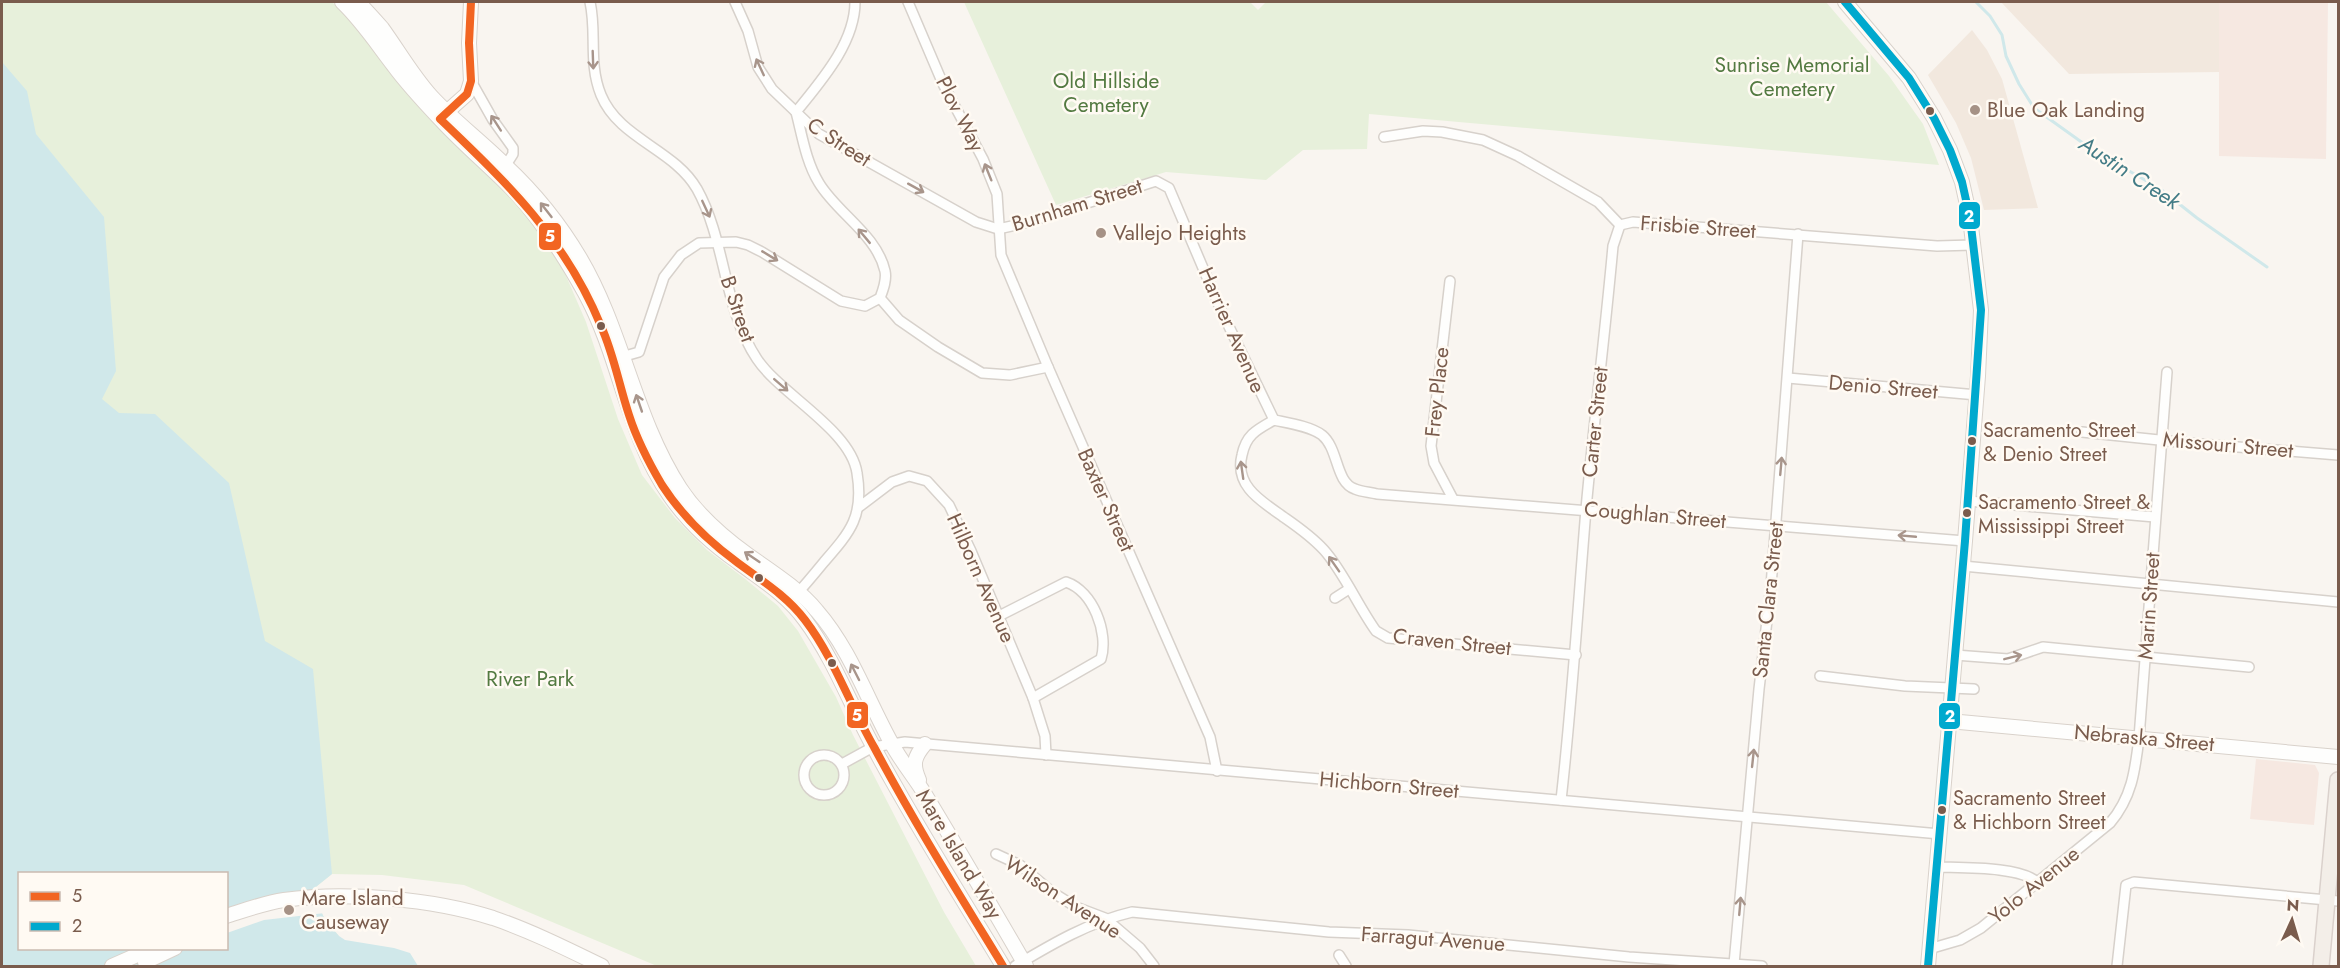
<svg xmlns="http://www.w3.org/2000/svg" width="2340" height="968" font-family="Jost,sans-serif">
  <rect width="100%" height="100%" fill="#f9f5f0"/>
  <g fill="#f2e8de">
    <polygon points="2001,2 2219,2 2219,72 2069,74"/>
    <polygon points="1972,30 1987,50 2002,79 2038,208 1984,210 1971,158 1956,123 1928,75"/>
  </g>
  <g fill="#f6e8e1">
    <polygon points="2219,2 2328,2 2326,159 2219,156"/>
    <polygon points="2256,759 2315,765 2319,773 2314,825 2250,819"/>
  </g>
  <g fill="#e7f0db">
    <polygon points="2,2 332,2 367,35 466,153 522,208 557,255 586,322 618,419 642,475 675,518 707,550 744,578 778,606 798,631 836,697 853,735 944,912 976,966 657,966 464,885 382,875 332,874 312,890 325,920 339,936 236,896 102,407 52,165 2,81"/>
    <polygon points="964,2 1250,2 1258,10 1266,2 1826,2 1889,76 1923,124 1939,165 1369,114 1367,149 1303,150 1266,180 1166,172 1056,205"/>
  </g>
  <path fill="#d0e8ea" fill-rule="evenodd" d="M2 62 27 91 36 134 104 217 116 371 102 399 119 413 155 414 229 483 265 641 313 669 332 874 312 890 325 920 339 936 345 940 394 948 410 953 418 966H2ZM20 874H226V948H20Z"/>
  <polygon fill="#f9f5f0" points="316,891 325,913 264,920 227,933 227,914"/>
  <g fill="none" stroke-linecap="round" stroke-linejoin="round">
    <polyline stroke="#d0e8ea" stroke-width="3" points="1976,2 1990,16 2002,35 2006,56 2019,84 2034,108 2094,151 2159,188 2197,218 2267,267"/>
    <defs>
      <g id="street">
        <path d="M590 2C597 33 588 63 601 95 619 139 674 149 697 189 726 241 723 308 757 359 780 394 851 430 857 473 864 516 851 531 824 562 815 573 805 585 795 596"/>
        <polyline points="735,2 748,31 758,67 772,89 796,112 819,134 976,222 998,229"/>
        <polyline points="908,2 943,84 983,159 997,194 1001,255 1048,367 1210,737 1217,771"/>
        <polyline points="471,81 493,120 513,148 513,154 506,165"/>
        <path d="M796 112C821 81 855 43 855 2"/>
        <polyline points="1384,137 1423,131 1442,132 1483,140 1518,156 1598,202 1620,225"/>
        <polyline points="1620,225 1633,222 1937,246 1973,245"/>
        <polyline points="998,229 1025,223 1156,181 1169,188 1220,308 1274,420"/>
        <polyline points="1450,281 1431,446 1434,463 1453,499"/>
        <polyline points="880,298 899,320 938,347 982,373 1010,375 1048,367"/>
        <path d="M618 358 639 352 664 277 681 255 699 243 736 242 748 245 762 252 841 301 865 306 880 298C883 290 887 280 885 271 877 235 837 213 819 183 806 162 802 135 796 112"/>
        <polyline points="1788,378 1977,395"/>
        <polyline points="2082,432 2188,443 2338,455"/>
        <polyline points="1968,501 2155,517"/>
        <polyline points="859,507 892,482 909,476 927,481 949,505 971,551 1033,698 1045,736 1046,755"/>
        <polyline points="1963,566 2338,602"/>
        <polyline points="1335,598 1349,589"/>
        <path d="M999 616 1066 582C1093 591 1109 633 1101 659L1033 698"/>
        <path d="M1576 655 1388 638 1376 631C1358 606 1343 571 1324 550 1313 538 1298 527 1285 518 1263 502 1234 487 1242 455 1246 435 1256 430 1274 420 1288 423 1310 426 1322 435 1339 449 1335 482 1355 489 1362 492 1370 492 1377 494L1965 541"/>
        <polyline points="1955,655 2008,659 2043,647 2249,667"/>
        <polyline points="1820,676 1905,686 1974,689"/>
        <circle cx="824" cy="775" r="20"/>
        <polyline points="842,764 873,747 905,742 1940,834"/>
        <path d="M1561 800C1572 703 1578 606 1586 509 1594 421 1605 334 1613 246L1620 225"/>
        <polyline points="996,854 1020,865 1052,892 1076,907 1105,918 1140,948 1154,966"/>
        <path d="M1937 867C1960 868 2022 866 2038 883"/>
        <path d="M1929 949 1960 940 1981 928 2110 823C2132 797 2135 771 2139 738L2167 372"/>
        <polyline points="1339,955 1346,966"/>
        <polyline points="1734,964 1759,689 1771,586 1798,234"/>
        <path d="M1015 966C1052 944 1089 922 1132 912L1329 932 1408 935 1629 957 1762 966"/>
        <polyline points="2117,966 2126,885 2134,882 2338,901"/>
      </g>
      <g id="secondary">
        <path d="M342 2C362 21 377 44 394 66 408 85 425 103 441 120 465 146 493 169 518 195 544 224 566 259 585 293 621 359 626 433 670 496 688 522 712 544 738 562 762 580 787 595 805 620 834 659 850 704 873 746 913 821 959 893 1003 966"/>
        <path d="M358 2C366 10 374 19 382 28 398 50 412 75 431 96 454 121 481 141 505 165 534 192 560 224 580 258 623 331 634 417 680 488 697 514 723 537 748 555 772 572 798 588 817 611 851 650 868 702 893 746 903 764 916 779 926 796 960 852 993 909 1026 966"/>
        <polyline points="1845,2 1909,78 1934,118 1950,150 1962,182 1970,218 1981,310 1978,376 1965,541 1928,966"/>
        <polyline points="441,117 467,94 471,81 469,43 471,2"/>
        <polyline points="1949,721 2338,757"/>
        <path d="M919 780C912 764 914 757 925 744"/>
        <path d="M226 916C245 910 264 903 284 900 347 891 433 899 493 918 531 931 567 949 602 966"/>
        <polyline points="145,962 175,948"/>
        <polyline points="112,966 153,948"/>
      </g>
      <polyline id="primary" points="2321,966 2338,780"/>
    </defs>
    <use href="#street" stroke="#d7d1cb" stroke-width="12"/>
    <use href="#secondary" stroke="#d9d2cb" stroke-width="16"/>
    <use href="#primary" stroke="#dad1cc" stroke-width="18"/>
    <use href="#street" stroke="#fefefd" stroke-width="9"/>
    <use href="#secondary" stroke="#fefefd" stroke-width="14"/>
    <use href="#primary" stroke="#f3eee8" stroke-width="15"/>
    <defs>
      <path id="bus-1" d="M471 2 469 43 471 81 467 94 440 119C507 183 565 238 601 326 614 355 619 385 629 415 637 440 649 463 662 485 682 516 708 541 738 563 761 580 787 596 805 620 834 658 850 705 874 747 914 822 959 894 1003 966"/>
      <polyline id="bus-2" points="1845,2 1909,78 1934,118 1950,150 1962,182 1970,218 1981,310 1965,541 1928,966"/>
    </defs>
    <use href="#bus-1" stroke="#fffaf3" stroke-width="12"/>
    <use href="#bus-2" stroke="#fffaf3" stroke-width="12"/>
    <use href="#bus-1" stroke="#f26522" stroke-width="8"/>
    <use href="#bus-2" stroke="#00a9ce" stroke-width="8"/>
  </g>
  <defs><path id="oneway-shaft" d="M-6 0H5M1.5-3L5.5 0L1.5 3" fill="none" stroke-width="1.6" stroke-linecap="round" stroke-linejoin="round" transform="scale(1.5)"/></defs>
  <g stroke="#a8958b">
    <use href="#oneway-shaft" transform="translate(593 60) rotate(88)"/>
    <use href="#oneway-shaft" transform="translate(760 67) rotate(-115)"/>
    <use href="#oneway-shaft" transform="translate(496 123) rotate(-123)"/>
    <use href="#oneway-shaft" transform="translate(988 172) rotate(-112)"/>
    <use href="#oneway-shaft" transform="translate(916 188) rotate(29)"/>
    <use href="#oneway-shaft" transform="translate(706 209) rotate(65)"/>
    <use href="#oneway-shaft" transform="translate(546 210) rotate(-128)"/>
    <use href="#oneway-shaft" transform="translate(864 236) rotate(-130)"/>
    <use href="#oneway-shaft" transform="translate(770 256) rotate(31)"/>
    <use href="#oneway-shaft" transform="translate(781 385) rotate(41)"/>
    <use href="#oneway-shaft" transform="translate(639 403) rotate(-109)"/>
    <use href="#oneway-shaft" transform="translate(1781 466) rotate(-85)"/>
    <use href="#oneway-shaft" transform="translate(1242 470) rotate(-98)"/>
    <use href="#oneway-shaft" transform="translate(1907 536) rotate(-175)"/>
    <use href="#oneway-shaft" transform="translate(752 557) rotate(-146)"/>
    <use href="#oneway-shaft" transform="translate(1334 564) rotate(-125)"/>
    <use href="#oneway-shaft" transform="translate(2013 657) rotate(-14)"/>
    <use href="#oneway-shaft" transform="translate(855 672) rotate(-117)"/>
    <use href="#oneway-shaft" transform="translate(1753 758) rotate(-84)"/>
    <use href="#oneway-shaft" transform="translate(1740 906) rotate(-85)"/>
  </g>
  <g fill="#a69286" stroke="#fffaf3" stroke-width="2">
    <circle cx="1975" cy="110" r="6"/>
    <circle cx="1101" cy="233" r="6"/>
    <circle cx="289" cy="910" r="6"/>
  </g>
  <g fill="#7a5c4d" stroke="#fffaf3" stroke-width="2">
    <circle cx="1930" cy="111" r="5"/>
    <circle cx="601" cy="326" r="5"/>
    <circle cx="1972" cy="441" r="5"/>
    <circle cx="1967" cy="513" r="5"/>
    <circle cx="759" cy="578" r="5"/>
    <circle cx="832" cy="663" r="5"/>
    <circle cx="1942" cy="810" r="5"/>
  </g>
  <g text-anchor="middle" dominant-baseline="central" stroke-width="5" stroke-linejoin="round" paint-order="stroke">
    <g font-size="20" fill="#7a5c4d" stroke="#fffaf3" text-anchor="start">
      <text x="1983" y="430">Sacramento Street<tspan x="1983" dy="24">&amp; Denio Street</tspan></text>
      <text x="1978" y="502">Sacramento Street &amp;<tspan x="1978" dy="24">Mississippi Street</tspan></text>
      <text x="1953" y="798">Sacramento Street<tspan x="1953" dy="24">&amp; Hichborn Street</tspan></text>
    </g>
    <g font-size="21" fill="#537a41" stroke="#fffaf3">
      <text x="1792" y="65">Sunrise Memorial<tspan x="1792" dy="24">Cemetery</tspan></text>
      <text x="1106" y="81">Old Hillside<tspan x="1106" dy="24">Cemetery</tspan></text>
      <text x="530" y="679">River Park</text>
    </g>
    <g font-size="21" fill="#7a5c4d" stroke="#fffaf3" text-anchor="start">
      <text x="1987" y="110">Blue Oak Landing</text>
      <text x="1113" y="233">Vallejo Heights</text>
      <text x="301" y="898">Mare Island<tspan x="301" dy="24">Causeway</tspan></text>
    </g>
    <g font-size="21" fill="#7a5c4d" stroke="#fffaf3">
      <text transform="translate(960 114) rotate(63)">Plov Way</text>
      <text transform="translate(839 142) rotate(33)">C Street</text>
      <text transform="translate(1077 205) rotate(-17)">Burnham Street</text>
      <text transform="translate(1698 227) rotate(4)">Frisbie Street</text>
      <text transform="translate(738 309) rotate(71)">B Street</text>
      <text transform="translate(1232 330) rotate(66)">Harrier Avenue</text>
      <text transform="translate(1883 387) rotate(5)">Denio Street</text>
      <text transform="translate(1437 392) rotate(-84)">Frey Place</text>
      <text transform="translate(1595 422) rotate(-84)">Carter Street</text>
      <text transform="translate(2228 445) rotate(5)">Missouri Street</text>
      <text transform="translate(1106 500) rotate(66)">Baxter Street</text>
      <text transform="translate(1655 515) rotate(5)">Coughlan Street</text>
      <text transform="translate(981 578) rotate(66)">Hilborn Avenue</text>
      <text transform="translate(1768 600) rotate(-84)">Santa Clara Street</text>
      <text transform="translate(2149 606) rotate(-86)">Marin Street</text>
      <text transform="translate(1452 642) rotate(6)">Craven Street</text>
      <text transform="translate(2144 738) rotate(5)">Nebraska Street</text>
      <text transform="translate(1389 785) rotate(5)">Hichborn Street</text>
      <text transform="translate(959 854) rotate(59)">Mare Island Way</text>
      <text transform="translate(2034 885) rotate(-39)">Yolo Avenue</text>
      <text transform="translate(1063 897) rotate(33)">Wilson Avenue</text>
      <text transform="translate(1433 939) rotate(4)">Farragut Avenue</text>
    </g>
    <g font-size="22" font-style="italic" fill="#437c86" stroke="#fffaf3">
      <text transform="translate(2130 172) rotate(33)">Austin Creek</text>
    </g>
  </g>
  <g stroke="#fffaf3" stroke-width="2">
    <rect x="1958" y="201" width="23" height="29" rx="6" fill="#00a9ce"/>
    <rect x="538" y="222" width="24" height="29" rx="6" fill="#f26522"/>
    <rect x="846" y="701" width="23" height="28" rx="6" fill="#f26522"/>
    <rect x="1938" y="702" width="23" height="28" rx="6" fill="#00a9ce"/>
  </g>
  <g font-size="16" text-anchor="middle" font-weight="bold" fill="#fff">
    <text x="1969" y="222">2</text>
    <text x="550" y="242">5</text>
    <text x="857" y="721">5</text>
    <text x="1950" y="722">2</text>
  </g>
  <rect width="2340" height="968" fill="none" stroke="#7a5c4d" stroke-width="6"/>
  <rect x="18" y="872" width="210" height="78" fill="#fffaf3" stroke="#cabbb1" stroke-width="1.5"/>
  <rect x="30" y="892" width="30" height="9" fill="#f26522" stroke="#cabbb1" stroke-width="1.5"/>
  <text x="72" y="902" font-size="18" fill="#7a5c4d">5</text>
  <rect x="30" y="922" width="30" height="9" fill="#00a9ce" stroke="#cabbb1" stroke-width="1.5"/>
  <text x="72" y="932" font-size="18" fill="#7a5c4d">2</text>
  <g transform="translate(2292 920) rotate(4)" stroke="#fffaf3" stroke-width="4.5" paint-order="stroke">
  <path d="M0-4.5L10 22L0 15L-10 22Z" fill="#7a5c4d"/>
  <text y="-9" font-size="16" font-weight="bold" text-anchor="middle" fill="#7a5c4d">N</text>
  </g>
</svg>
